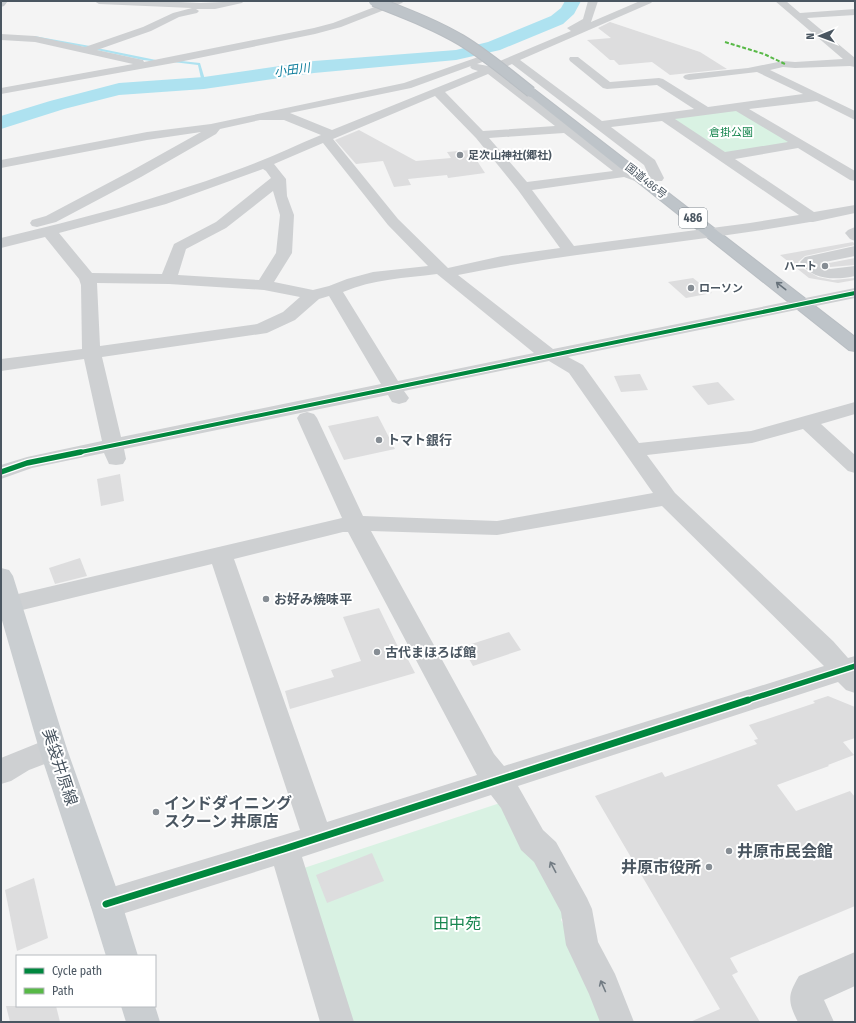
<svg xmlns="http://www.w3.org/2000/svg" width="856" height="1023" font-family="'Fira Sans Condensed','Noto Sans JP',sans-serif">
  <rect width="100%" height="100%" fill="#f4f4f4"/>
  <g fill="#d9f2e3">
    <polygon points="734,109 792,143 723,155 673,121 676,118"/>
    <polygon points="500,803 538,854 566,910 561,920 596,986 605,1022 346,1022 298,870"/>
  </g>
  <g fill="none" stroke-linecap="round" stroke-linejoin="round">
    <g fill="#aee2f0" fill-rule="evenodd">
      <polygon points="34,36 90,46 91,47 90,48 33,38"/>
      <polygon points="97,48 161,61 160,62 143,60 97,50"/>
      <polygon points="172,60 200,63 206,83 204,84 202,83 198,65 173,62"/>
    </g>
    <polygon fill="#aee2f0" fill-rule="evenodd" points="565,1 581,1 574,14 563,24 500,50 456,60 314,73 204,89 119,95 64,109 1,129 1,116 50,101 119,83 204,77 314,61 456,50 488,42 551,16 561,8"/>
  </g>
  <g fill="#ddddde">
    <polygon points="610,22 700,52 727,69 670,75 652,62 619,65 614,60 610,60 587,40 611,38 598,28"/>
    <polygon points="359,130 416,161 451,158 447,152 470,150 485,173 448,178 447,175 408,179 411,185 394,187 383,161 356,164 335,140"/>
    <polygon points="853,242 855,245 805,256 798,262 804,269 818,277 833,280 855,278 855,280 838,283 809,278 780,255"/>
    <polygon points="855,258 855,265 830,267 824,264"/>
    <polygon points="693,278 712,293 686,298 668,282"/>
    <polygon points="640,374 648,390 621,392 614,376"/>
    <polygon points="718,382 735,400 708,405 692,386"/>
    <polygon points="378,416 395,449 344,460 328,426"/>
    <polygon points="120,474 124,501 101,506 97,479"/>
    <polygon points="80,558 87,576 55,584 49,568"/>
    <polygon points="379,608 401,653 404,652 415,673 290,709 285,691 334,677 331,670 361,661 343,617"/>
    <polygon points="509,632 521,650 473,666 462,647"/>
    <polygon points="828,696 855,707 855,738 843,742 854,755 828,765 829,766 777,785 796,811 850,791 855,797 855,906 730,958 738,972 732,975 760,1022 690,1022 720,1009 595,796 662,772 665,777 757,744 754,740 758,739 749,725 815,703 813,701"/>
    <polygon points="372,853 384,881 327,903 316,875"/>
    <polygon points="34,878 48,938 17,951 5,890"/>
    <polygon points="6,1006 56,1006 60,1022 10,1022"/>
  </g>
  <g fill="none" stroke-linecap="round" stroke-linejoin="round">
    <defs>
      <polygon id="highway" points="531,89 535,90 855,337 855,351 849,350 527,94 525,92 527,90"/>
    </defs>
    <use href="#highway" stroke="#b9bec3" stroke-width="2"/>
    <g fill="#ced0d2" fill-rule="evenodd">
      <polygon points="94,1 157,1 201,3 244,1 242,3 215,9 196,9 199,11 197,13 179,17 151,31 97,50 143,60 144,62 314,28 333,23 390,1 404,1 402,3 341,27 315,34 179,62 1,94 1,88 133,64 35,42 1,40 1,34 35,36 85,47 143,27 173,13 192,8 99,4"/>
      <path d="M588 1H598L591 22 640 1H653L651 3 520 60 602 121 694 109 657 85 607 89 603 88 570 61 569 59 570 57H578L610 82 659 78 663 79 708 107 803 94 757 72 689 80 685 79 683 77 685 75 689 74 748 68 783 61 795 62 843 59 775 1H786L800 13 855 9V15L807 18 855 58V67L850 66 795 68 783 67 770 70 855 111V120L817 101 749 109 855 171V181L850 180 798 148 735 159 814 212 855 205V213L813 222H810C693 243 574 251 458 275L553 349 855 288V298L568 357 583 365 639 443 751 431 855 402V414L821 424 855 455V473L848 471 803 429 752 443 647 455 675 493 833 641 848 658 855 656V693L846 690 838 682 518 786 543 830 556 842 587 898 592 909 598 942 615 974 634 1022H600L589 994 566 945 561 912 534 862 521 850 501 808 491 795 302 857 354 1022H320L274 866 106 919 95 915 90 904 95 893 106 889 300 830 212 564 10 613 1 609V598L342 518 297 418 300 414 307 412 314 414 317 418 363 516 497 521 653 493 569 373 549 361 404 391 409 398 406 402 399 404 392 402 388 395 124 449 126 459 123 464 116 465 109 464 104 453 32 468 1 479V465L27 457 102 441 84 359 1 371V359L82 349 81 285 79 279 45 237 1 248V238C80 219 158 199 234 171 263 161 292 147 321 135L284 120H260L220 129 216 134 141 177 56 222 37 227 32 226 30 223 32 220 46 216 131 171 201 132 147 140 1 168V160L147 132 211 124 404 83 481 56 486 59 485 61 477 64 488 66 571 31 567 28 583 19ZM512 64 644 165 650 178 630 170 497 71ZM471 66 470 67 472 69 478 71 332 130 290 113 411 88ZM488 74 555 126 483 131 445 92ZM435 96 476 138 518 190 560 248 502 256 448 268 398 219 333 139ZM736 111 788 142 725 152 675 119ZM662 121 799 215 750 223 574 246 532 190 624 177 646 185 651 184 653 181H662L664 178 655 160 611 127ZM564 133 613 171 527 182 489 138ZM323 143 388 225 428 266 373 272 347 279 329 286 313 290 274 282 292 253 294 215 287 196 286 179 274 164ZM263 169 266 171 271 178 216 222 174 244 162 274 92 273 59 233 166 204ZM273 191 280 215 276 253 259 280 178 275 186 249 226 228ZM437 274 534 353 398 381 343 292C373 279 405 278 437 274ZM97 283 169 284 264 290 300 297 283 312 257 324 100 346ZM329 296 381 384 121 437 102 357 267 333 295 320 319 299ZM662 506 824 666 504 766 494 754 371 531 497 535ZM343 532H348L477 775 327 822 234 559Z"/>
      <polygon points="855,227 855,241 850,239 845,233 848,230"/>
      <path d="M855 246V256L820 263 830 269 855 266V276C836 280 813 281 800 262L805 257Z"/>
      <polygon points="53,737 63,741 67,749 63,757 29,770 11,781 1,784 1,758"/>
      <path d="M855 952V986L824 1000 834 1022H798C788 1002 787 996 799 976Z"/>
    </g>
    <g fill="#caced1" fill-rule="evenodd">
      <polygon points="1,1 8,1 4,6 1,7"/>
      <polygon points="1,568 9,570 13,576 67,749 122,904 138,956 106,956 90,904 39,749 1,617"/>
      <polygon points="121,1006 155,1006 160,1022 126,1022"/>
    </g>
    <use href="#highway" fill="#bec4c9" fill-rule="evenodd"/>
    <defs>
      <path id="highway-bridge" d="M374 1C404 13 434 24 461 40 486 55 508 74 531 92"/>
    </defs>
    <use href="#highway-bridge" stroke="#b9bec3" stroke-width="12" stroke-linecap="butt"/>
    <use href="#highway-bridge" stroke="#bec4c9" stroke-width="10"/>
    <polyline stroke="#58b947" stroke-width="2" stroke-dasharray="4 2" stroke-linecap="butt" points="725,42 764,54 785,64"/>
    <defs>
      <polyline id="cycleway-far2" points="76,453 855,293"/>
      <g id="cycleway-far1">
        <polyline points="1,472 27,463 81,452"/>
        <polyline points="745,701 855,666"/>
      </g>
      <polyline id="cycleway" points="106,904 284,849 748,700"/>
    </defs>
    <use href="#cycleway-far2" stroke="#fff" stroke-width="6"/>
    <use href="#cycleway-far1" stroke="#fff" stroke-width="8"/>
    <use href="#cycleway" stroke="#fff" stroke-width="10"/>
    <use href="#cycleway-far2" stroke="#00873e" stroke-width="4"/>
    <use href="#cycleway-far1" stroke="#00873e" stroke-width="5.5"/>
    <use href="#cycleway" stroke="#00873e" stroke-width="7"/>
  </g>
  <defs><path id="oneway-shaft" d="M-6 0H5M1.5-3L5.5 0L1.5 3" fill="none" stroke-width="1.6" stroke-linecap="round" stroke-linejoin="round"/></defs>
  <use stroke="#67727b" href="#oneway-shaft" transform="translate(781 286) rotate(-142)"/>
  <g stroke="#727b83">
    <use href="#oneway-shaft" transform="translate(553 867) rotate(-118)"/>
    <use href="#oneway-shaft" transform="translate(603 986) rotate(-114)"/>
  </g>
  <g fill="#868d94" stroke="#fff" stroke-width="1.5">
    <circle cx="460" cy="155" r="4"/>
    <circle cx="825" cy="266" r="4"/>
    <circle cx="691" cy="288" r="4"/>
    <circle cx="379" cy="440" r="4"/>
    <circle cx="266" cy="599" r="4"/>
    <circle cx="377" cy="652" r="4"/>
    <circle cx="156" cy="812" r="4"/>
    <circle cx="729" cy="851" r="4"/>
    <circle cx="709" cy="867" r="4"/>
  </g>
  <g text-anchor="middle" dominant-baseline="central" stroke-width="4" stroke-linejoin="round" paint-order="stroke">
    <g font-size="11" fill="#17864f" stroke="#fff">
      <text x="731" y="132">倉掛公園</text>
    </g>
    <g font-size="11" font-weight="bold" fill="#4a5661" stroke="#fff" text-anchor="start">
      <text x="468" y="155">足次山神社(郷社)</text>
      <text x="817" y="266" text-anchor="end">ハート</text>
      <text x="699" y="288">ローソン</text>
    </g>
    <g font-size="11" fill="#4a5661" stroke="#fff">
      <text transform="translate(646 181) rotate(38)">国道486号</text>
    </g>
    <g font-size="12" font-style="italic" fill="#0c7c9b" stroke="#fff">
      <text transform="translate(292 70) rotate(-8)">小田川</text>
    </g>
    <rect fill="#fff" stroke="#808990" stroke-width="1" x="679" y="208" width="28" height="20" rx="3"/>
    <g font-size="12" font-weight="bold" fill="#4a5661">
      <text x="693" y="218">486</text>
    </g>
    <g font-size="13" font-weight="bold" fill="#4a5661" stroke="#fff" text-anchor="start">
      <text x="387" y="440">トマト銀行</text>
      <text x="274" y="599">お好み焼味平</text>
      <text x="385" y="652">古代まほろば館</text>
    </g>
    <g font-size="16" fill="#4a5661" stroke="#fff">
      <text transform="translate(60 767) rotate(72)">美袋井原線</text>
    </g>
    <g font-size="16" font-weight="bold" fill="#4a5661" stroke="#fff" text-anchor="start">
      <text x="164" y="803">インドダイニング<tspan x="164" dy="18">スクーン 井原店</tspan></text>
      <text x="737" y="851">井原市民会館</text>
      <text x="701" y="867" text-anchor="end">井原市役所</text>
    </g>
    <g font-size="16" fill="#17864f" stroke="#fff">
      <text x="457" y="923">田中苑</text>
    </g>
  </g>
  <rect width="856" height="1023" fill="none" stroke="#4a5661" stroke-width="4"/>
  <rect x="16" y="955" width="140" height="52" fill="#ffffff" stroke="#b7bbc0"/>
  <rect x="24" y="968" width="20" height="6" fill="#00873e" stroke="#b7bbc0"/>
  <text x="52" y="975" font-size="12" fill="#4a5661">Cycle path</text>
  <rect x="24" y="988" width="20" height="6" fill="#58b947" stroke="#b7bbc0"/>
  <text x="52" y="995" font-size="12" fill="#4a5661">Path</text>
  <g transform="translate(820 36) rotate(269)" stroke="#ffffff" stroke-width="3" paint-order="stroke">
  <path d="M0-3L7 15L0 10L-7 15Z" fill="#4a5661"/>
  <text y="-6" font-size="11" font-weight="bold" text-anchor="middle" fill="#4a5661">N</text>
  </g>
</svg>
